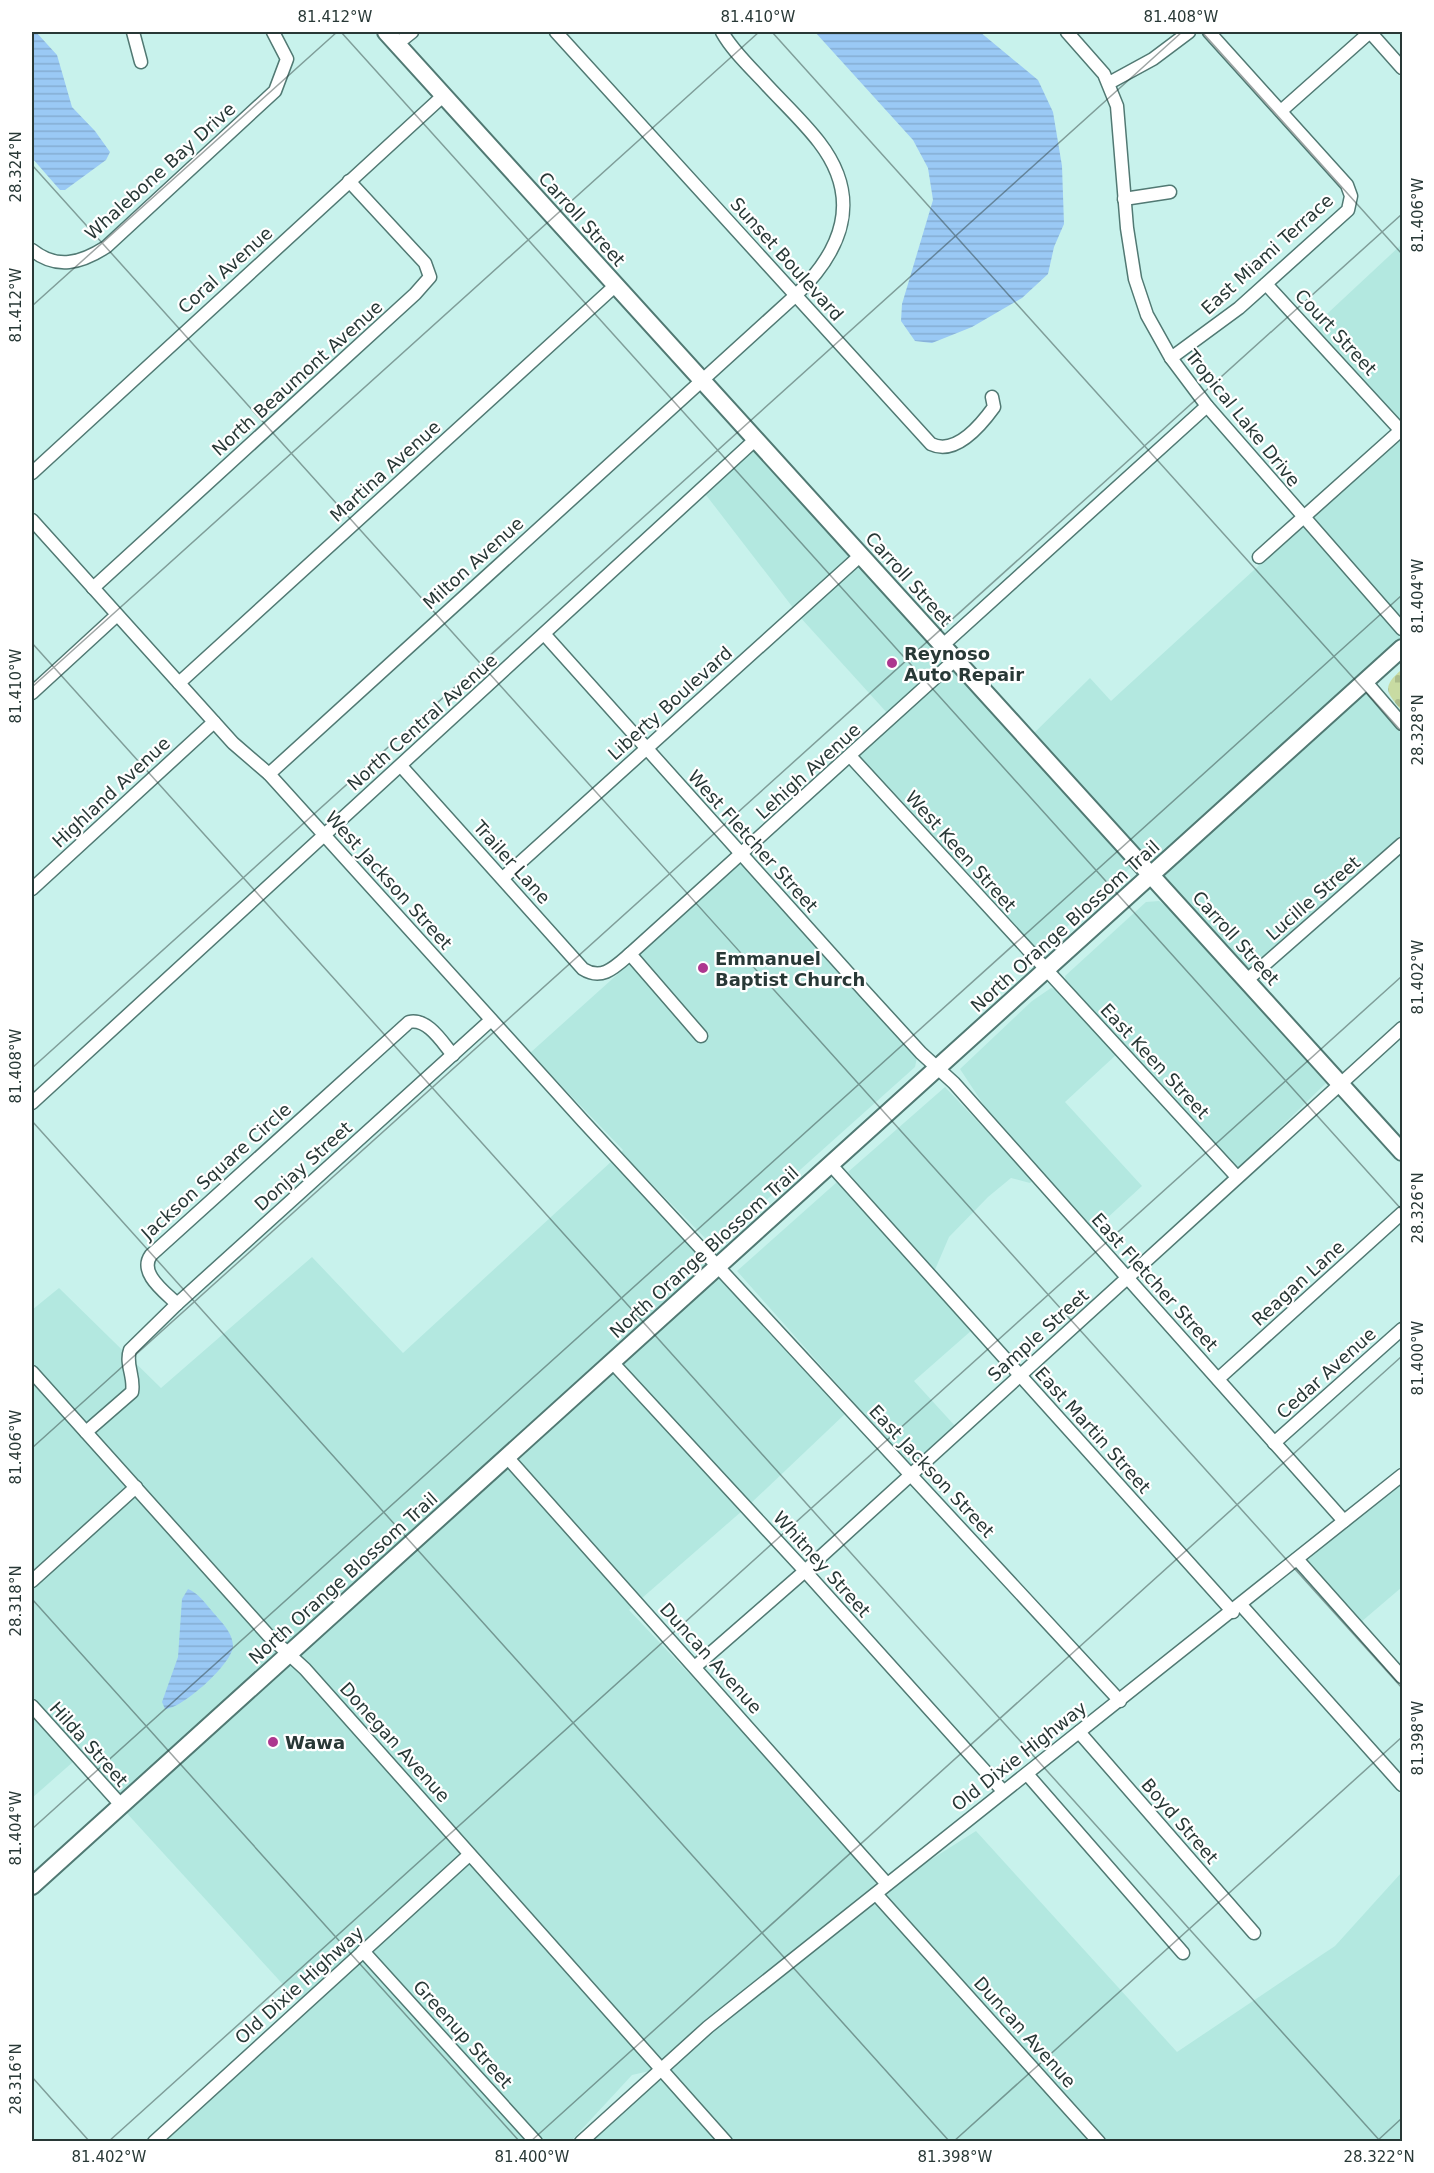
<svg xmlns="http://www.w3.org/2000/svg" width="1434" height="2173" font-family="'DejaVu Sans',sans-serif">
  <defs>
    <pattern id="cemetery-stones" width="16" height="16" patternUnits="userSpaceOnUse" patternTransform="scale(1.5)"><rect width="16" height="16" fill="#c8dba2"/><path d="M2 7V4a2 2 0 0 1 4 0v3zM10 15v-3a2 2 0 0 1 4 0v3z" fill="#acbd8c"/></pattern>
    <pattern id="water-rules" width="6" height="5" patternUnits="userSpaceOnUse" patternTransform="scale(1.5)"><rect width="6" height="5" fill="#9ac9f5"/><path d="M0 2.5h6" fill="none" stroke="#85add3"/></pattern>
  </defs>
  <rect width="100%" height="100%" fill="#c8f2ec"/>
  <g fill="#b3e8e0">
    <polygon points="1402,244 1402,423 1313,327"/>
    <polygon points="1400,438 1402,440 1402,621 1310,518"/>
    <polygon points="756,447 854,555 794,609 706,495"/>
    <polygon points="1302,526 1402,637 1402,641 1152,867 1032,735 1090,678 1111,701"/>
    <polygon points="861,563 948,659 889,715 800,617"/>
    <polygon points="955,667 1131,867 1040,952 858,757"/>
    <polygon points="1365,688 1402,732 1402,837 1248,972 1159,874"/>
    <polygon points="741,863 917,1057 915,1067 714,1247 621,1153 623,1150 530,1053 630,963 699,1043 708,1036 638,955"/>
    <polygon points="1159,901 1171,910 1326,1083 1238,1169 1066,982 1065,976 1146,902"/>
    <polygon points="1051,988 1058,990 1117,1054 1065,1102 1142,1186 1093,1231 991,1116 960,1069 1032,1001"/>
    <polygon points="945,1087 1033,1180 1030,1183 1011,1178 988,1197 949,1237 934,1272 848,1172"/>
    <polygon points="613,1160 712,1265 289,1647 94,1432 137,1393 139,1374 128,1376 127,1390 87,1425 32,1363 32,1310 59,1288 161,1388 312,1257 403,1353"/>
    <polygon points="837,1182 972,1330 914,1381 956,1427 911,1467 737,1271"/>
    <polygon points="718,1272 846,1413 750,1504 619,1362"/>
    <polygon points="611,1370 742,1511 642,1598 514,1457"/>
    <polygon points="32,1380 128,1487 32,1574"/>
    <polygon points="506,1464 634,1606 629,1610 775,1765 880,1884 654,2070 632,2075 571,2141 543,2141 371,1951 469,1862 618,2028 455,1829 296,1653"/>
    <polygon points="1400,1484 1402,1486 1402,1587 1361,1622 1305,1559"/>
    <polygon points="135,1494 281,1654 121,1798 32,1698 32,1587"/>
    <polygon points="288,1661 462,1855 299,2002 123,1809"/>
    <polygon points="32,1715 74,1761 32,1798"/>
    <polygon points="976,1831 1177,2052 1335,1946 1402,1872 1402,2141 1106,2141 884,1894 908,1874"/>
    <polygon points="875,1901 1091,2141 734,2141 669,2070 711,2031"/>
    <polygon points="362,1958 528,2142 164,2142 260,2051"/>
    <polygon points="660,2077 719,2142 589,2142"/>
  </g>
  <path fill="url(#cemetery-stones)" d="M1402 669V711C1385 691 1382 687 1402 669Z"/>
  <g fill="url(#water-rules)">
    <polygon points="32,32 36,32 57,55 72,107 95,131 110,152 106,160 65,190 60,190 32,158"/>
    <polygon points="815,32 980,32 1038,80 1053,112 1062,166 1064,224 1054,247 1048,274 1022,298 972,327 932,343 915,341 901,321 902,304 933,200 928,168 913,140"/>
    <path d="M188 1589C198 1593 205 1603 212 1611 220 1621 233 1632 233 1646 233 1663 182 1709 165 1709L162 1702 178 1657 182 1599Z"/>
  </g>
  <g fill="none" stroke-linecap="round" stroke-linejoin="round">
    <defs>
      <g id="minor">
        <polyline points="133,32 141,62"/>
        <path d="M556 32 931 444C956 456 981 425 994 407L992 397"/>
        <polyline points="1067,32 1104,74 1117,106 1127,228 1135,279 1147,315 1171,358 1207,406 1402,629"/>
        <polyline points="1370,32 1402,68"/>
        <polyline points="397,44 412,32"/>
        <polyline points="1109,83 1153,59 1189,32"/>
        <polyline points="1281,111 1370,32"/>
        <polyline points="1124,199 1170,192"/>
        <path d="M32 250C57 270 81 263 106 247L275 91 287 59 273 32"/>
        <polyline points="1266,284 1402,432"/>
        <polyline points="1171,358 1239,308 1348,210 1351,196 1347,185 1209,32"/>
        <polyline points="32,473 444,95"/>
        <polyline points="32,520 233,743 269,774 583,1121 1120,1701"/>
        <polyline points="1259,557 1401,430"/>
        <polyline points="93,588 415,294 430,277 425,263 349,181"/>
        <polyline points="545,635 867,994 921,1053 954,1083 1344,1521"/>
        <polyline points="943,645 1207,406"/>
        <polyline points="1365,681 1402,724"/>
        <polyline points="179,683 616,285"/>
        <polyline points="32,693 117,615"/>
        <polyline points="851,757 1237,1177"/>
        <path d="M401 766 583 969C602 981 615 967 630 954L956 659"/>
        <path d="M269 774 795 296C842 251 863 199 819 142 802 120 781 101 763 81 749 66 732 50 722 32"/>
        <polyline points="503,878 861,555"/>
        <polyline points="32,889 214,722"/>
        <polyline points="630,954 701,1036"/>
        <polyline points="1247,980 1402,844"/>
        <polyline points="32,1103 756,439"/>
        <polyline points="831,1165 1233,1612"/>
        <polyline points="177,1304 491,1020"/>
        <polyline points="612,1362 805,1571 1003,1791"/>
        <polyline points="32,1372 268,1635 305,1669 726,2142"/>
        <polyline points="1218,1379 1402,1213"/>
        <path d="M86 1432 132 1392C135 1377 125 1364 130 1350L177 1304C165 1292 138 1273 151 1255L409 1022C428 1018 442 1042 453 1055"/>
        <polyline points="1274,1443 1402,1329"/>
        <polyline points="507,1457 887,1884"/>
        <polyline points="1297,1559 1402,1677"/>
        <polyline points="32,1581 136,1487"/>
        <polyline points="1241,1605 1402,1785"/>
        <polyline points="696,1666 805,1571 1402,1028"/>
        <polyline points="32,1706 121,1805"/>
        <polyline points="1079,1732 1254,1933"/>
        <polyline points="1027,1774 1183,1953"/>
        <polyline points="876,1894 1099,2142"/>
        <polyline points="363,1951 536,2142"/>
        <polyline points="154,2142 469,1855"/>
        <polyline points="581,2142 708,2027 1402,1475"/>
      </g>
      <g id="major">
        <polyline points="386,32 1402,1152"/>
        <polyline points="32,1886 1402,648"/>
      </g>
    </defs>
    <use href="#minor" stroke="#517973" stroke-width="15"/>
    <use href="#major" stroke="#517973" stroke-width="20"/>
    <use href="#minor" stroke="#fff" stroke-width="12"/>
    <use href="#major" stroke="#fff" stroke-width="16"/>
  </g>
  <path fill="none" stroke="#283836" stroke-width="1.5" stroke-opacity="0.45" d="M341 32 1402 1210M772 32 1402 732M1202 32 1402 254M32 165 1402 1688M32 306 337 32M32 643 1381 2142M32 687 759 32M32 1068 1182 32M32 1121 950 2142M32 1448 1402 214M32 1599 520 2142M32 1829 1402 595M32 2077 90 2142M108 2142 1402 976M530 2142 1402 1356M953 2142 1402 1737M1376 2142 1402 2118"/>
  <g fill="#ad378f" stroke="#fff" stroke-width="2">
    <circle cx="892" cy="663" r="6"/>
    <circle cx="703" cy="968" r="6"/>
    <circle cx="273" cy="1742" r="6"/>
  </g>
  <g text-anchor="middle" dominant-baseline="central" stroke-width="4.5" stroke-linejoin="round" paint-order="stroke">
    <g font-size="18" fill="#283836" stroke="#fff">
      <text transform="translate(160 171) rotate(-42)">Whalebone Bay Drive</text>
      <text transform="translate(582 219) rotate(48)">Carroll Street</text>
      <text transform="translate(1267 254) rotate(-42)">East Miami Terrace</text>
      <text transform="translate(787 259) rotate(48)">Sunset Boulevard</text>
      <text transform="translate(225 270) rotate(-42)">Coral Avenue</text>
      <text transform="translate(1336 332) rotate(47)">Court Street</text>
      <text transform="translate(297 378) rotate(-42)">North Beaumont Avenue</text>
      <text transform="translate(1243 418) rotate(51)">Tropical Lake Drive</text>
      <text transform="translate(385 471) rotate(-42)">Martina Avenue</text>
      <text transform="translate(473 563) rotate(-42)">Milton Avenue</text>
      <text transform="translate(909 579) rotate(48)">Carroll Street</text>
      <text transform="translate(670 703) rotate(-42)">Liberty Boulevard</text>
      <text transform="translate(422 722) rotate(-42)">North Central Avenue</text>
      <text transform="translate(808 771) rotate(-42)">Lehigh Avenue</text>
      <text transform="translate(111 792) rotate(-43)">Highland Avenue</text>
      <text transform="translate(753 841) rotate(48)">West Fletcher Street</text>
      <text transform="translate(961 851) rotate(48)">West Keen Street</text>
      <text transform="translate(512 862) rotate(48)">Trailer Lane</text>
      <text transform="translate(389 880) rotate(48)">West Jackson Street</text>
      <text transform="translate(1313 898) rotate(-41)">Lucille Street</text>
      <text transform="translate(1065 926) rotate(-42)">North Orange Blossom Trail</text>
      <text transform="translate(1236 938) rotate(48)">Carroll Street</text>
      <text transform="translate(1155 1061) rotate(47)">East Keen Street</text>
      <text transform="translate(303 1166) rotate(-42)">Donjay Street</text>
      <text transform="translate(216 1171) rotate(-42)">Jackson Square Circle</text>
      <text transform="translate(704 1252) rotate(-42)">North Orange Blossom Trail</text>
      <text transform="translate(1155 1282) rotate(48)">East Fletcher Street</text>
      <text transform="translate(1298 1283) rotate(-42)">Reagan Lane</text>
      <text transform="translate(1038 1335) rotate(-42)">Sample Street</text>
      <text transform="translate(1326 1373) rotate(-42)">Cedar Avenue</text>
      <text transform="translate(1093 1430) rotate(48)">East Martin Street</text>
      <text transform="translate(932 1471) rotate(47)">East Jackson Street</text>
      <text transform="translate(822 1564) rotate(48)">Whitney Street</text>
      <text transform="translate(343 1578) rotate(-42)">North Orange Blossom Trail</text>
      <text transform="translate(711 1658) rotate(48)">Duncan Avenue</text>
      <text transform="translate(395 1742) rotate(48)">Donegan Avenue</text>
      <text transform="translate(89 1744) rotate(48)">Hilda Street</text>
      <text transform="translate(1019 1756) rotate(-38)">Old Dixie Highway</text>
      <text transform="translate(1180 1821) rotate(49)">Boyd Street</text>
      <text transform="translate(299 1985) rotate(-42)">Old Dixie Highway</text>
      <text transform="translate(1025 2032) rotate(48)">Duncan Avenue</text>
      <text transform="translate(463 2034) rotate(48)">Greenup Street</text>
    </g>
    <g font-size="18" font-weight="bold" fill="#283836" stroke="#fff" text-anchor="start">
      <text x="904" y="653">Reynoso<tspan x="904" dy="21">Auto Repair</tspan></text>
      <text x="715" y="958">Emmanuel<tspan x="715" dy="21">Baptist Church</tspan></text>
      <text x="285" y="1742">Wawa</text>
    </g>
  </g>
  <rect width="1434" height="2173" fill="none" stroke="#ffffff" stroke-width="66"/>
  <rect x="33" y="33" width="1368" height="2107" fill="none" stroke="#283836" stroke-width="2"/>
  <g font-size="15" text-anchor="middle" fill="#283836">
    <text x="335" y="22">81.412°W</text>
    <text x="758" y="22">81.410°W</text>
    <text x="1181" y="22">81.408°W</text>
    <text transform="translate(16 167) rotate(-90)" y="5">28.324°N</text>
    <text transform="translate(1418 215) rotate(-90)" y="5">81.406°W</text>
    <text transform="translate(16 305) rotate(-90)" y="5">81.412°W</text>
    <text transform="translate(1418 596) rotate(-90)" y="5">81.404°W</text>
    <text transform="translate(16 686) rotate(-90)" y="5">81.410°W</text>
    <text transform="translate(1418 730) rotate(-90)" y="5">28.328°N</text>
    <text transform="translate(1418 977) rotate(-90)" y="5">81.402°W</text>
    <text transform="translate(16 1066) rotate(-90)" y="5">81.408°W</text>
    <text transform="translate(1418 1208) rotate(-90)" y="5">28.326°N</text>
    <text transform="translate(1418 1358) rotate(-90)" y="5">81.400°W</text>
    <text transform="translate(16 1447) rotate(-90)" y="5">81.406°W</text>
    <text transform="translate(16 1601) rotate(-90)" y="5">28.318°N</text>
    <text transform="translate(1418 1738) rotate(-90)" y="5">81.398°W</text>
    <text transform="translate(16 1828) rotate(-90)" y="5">81.404°W</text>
    <text transform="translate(16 2079) rotate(-90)" y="5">28.316°N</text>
    <text x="109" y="2162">81.402°W</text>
    <text x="532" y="2162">81.400°W</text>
    <text x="955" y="2162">81.398°W</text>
    <text x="1379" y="2162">28.322°N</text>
  </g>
</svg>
